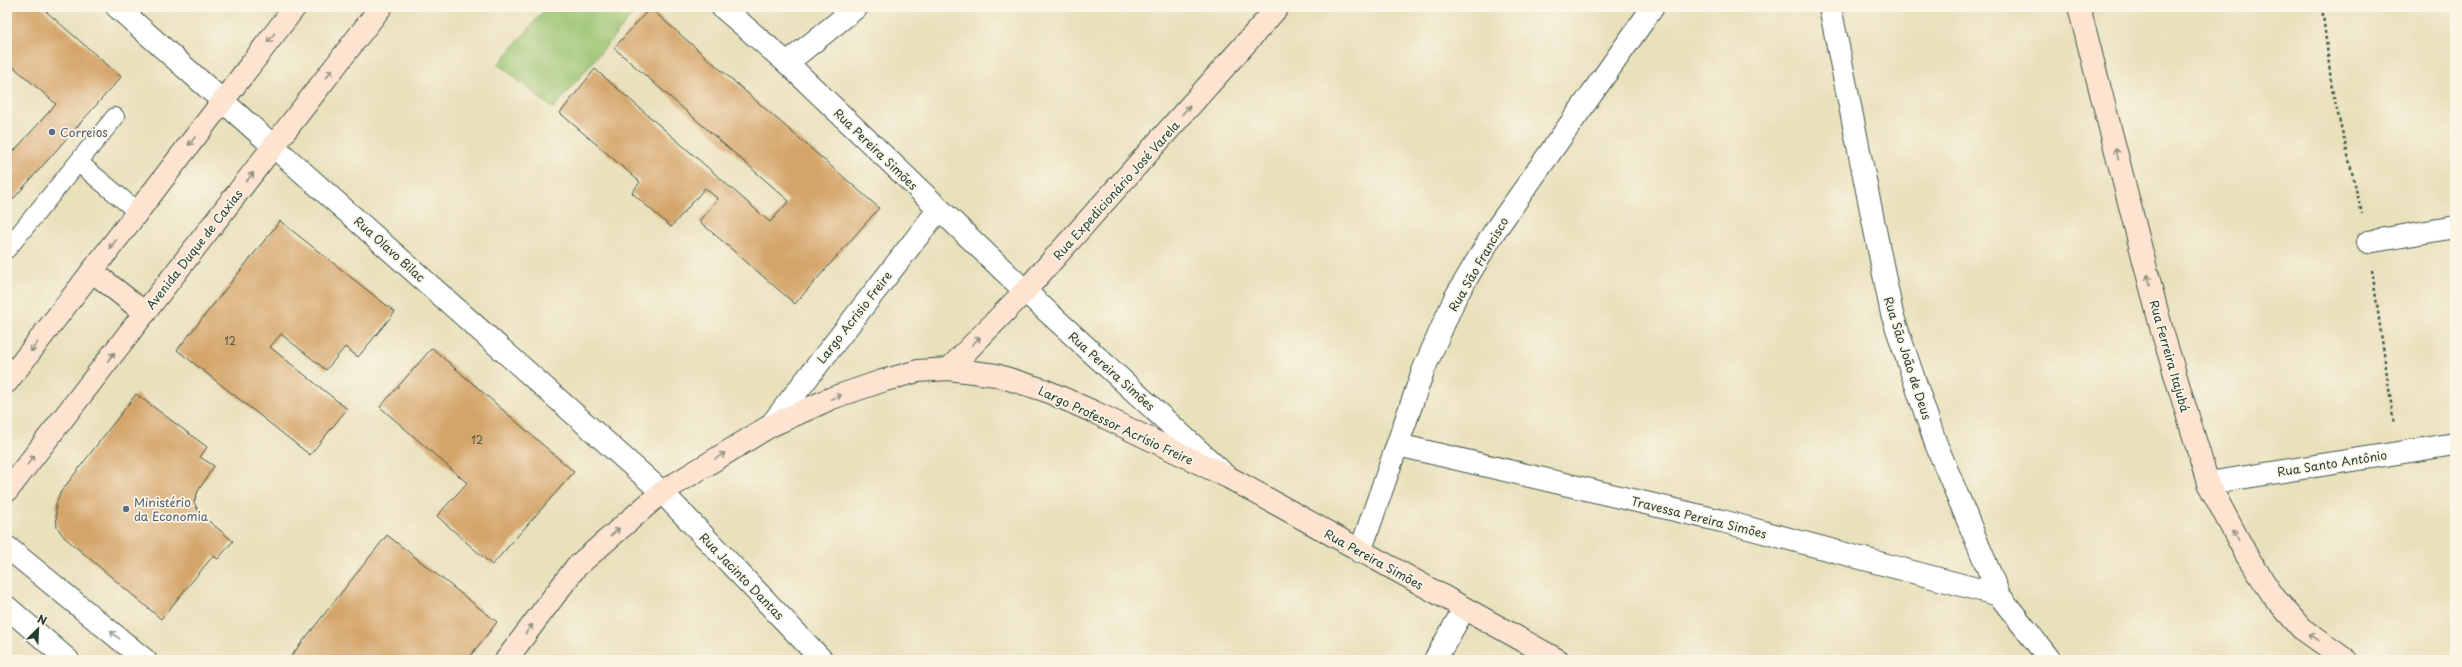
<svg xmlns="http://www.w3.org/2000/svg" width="2462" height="667" font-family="'Playpen Sans',sans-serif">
  <rect width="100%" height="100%" fill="#fcf5e5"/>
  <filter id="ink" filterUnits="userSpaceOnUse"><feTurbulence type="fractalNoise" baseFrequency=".025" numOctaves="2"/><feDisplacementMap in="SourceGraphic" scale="8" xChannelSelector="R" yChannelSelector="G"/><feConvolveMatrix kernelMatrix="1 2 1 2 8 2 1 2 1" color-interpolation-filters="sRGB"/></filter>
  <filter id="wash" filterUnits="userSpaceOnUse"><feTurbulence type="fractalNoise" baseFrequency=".012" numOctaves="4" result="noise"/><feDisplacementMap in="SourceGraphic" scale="16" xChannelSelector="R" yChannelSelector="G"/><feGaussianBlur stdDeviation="0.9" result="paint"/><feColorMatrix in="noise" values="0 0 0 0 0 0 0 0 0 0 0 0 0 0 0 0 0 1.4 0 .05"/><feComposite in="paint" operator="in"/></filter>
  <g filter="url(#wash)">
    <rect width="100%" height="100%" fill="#e9e0bc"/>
    <polygon fill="#99c370" stroke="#5c8052" points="547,7 639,7 553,109 499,64"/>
    <g id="blocks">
      <g fill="#d4a56a">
        <polygon points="7,7 41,7 121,77 7,206 7,159 56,104 9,63 7,66"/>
        <polygon points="650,8 879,208 795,304 699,221 718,199 705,188 671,227 632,193 640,182 560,113 595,69 770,222 789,201 614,48"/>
        <polygon points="280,221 395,312 358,357 345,347 326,370 281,334 270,347 347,409 310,455 177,350"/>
        <polygon points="432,348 574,472 492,565 437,516 467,483 380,407"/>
        <polygon points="136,394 207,447 200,457 214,466 198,491 194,502 199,513 233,541 218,559 213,556 161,619 64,537 57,527 56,515 56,504 60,493"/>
        <polygon points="387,535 497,622 467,660 288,660"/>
      </g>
    </g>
  </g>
  <g filter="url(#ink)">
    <use href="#blocks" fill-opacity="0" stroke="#3d5548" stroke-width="1"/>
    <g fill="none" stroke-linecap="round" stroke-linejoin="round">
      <defs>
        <g id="lane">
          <polyline points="79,163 138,212"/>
          <polyline points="7,249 115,117"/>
        </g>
        <g id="street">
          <polyline points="117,7 662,492 822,660"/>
          <polyline points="722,7 787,63 1025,291 1221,471"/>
          <polyline points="1830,7 1892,314 1936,444 1999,595 2050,660"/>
          <polyline points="787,63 857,7"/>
          <polyline points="2368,242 2455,227"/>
          <polyline points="770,426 939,209"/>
          <polyline points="1398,445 1722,521 1999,595"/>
          <polyline points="2208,483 2455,444"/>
          <polyline points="7,547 145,660"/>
          <polyline points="1360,552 1423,371 1455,298 1494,232 1653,7"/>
          <polyline points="7,607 68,660"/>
          <polyline points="1435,660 1464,609"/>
        </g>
        <g id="secondary">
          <polyline points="2079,7 2162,331 2208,483 2247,556 2274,597 2301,628 2346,660"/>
          <polyline points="92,271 145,313"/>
          <polyline points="949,369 1025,291 1278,7"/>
          <polyline points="7,382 295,7"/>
          <polyline points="7,491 381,7"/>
          <polyline points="506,660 576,567 662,492 770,426 832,398 882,381 918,371 949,369 996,375 1044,390 1094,412 1228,477 1558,660"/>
        </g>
      </defs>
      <use href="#lane" stroke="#3d5548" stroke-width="20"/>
      <use href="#street" stroke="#3d5548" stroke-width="24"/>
      <use href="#secondary" stroke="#3d5548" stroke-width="24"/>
      <g stroke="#3d5548" stroke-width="2.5" stroke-dasharray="3 3" stroke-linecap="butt">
        <polyline points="2322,7 2332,89 2362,214"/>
        <polyline points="2372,270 2394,424"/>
      </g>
      <use href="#lane" stroke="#fff" stroke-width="18"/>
      <use href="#street" stroke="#fff" stroke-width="22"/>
      <use href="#secondary" stroke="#fde4d0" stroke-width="22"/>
    </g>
    <defs><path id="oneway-shaft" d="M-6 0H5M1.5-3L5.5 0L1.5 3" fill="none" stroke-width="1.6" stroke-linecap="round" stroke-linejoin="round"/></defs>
    <g stroke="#8e9082">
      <use href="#oneway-shaft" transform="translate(271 38) rotate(127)"/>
      <use href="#oneway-shaft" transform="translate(329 74) rotate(-53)"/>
      <use href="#oneway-shaft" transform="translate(1186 110) rotate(-48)"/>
      <use href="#oneway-shaft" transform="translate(192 141) rotate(128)"/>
      <use href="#oneway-shaft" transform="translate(2117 154) rotate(-104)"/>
      <use href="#oneway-shaft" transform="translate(250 177) rotate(-52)"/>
      <use href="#oneway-shaft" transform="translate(113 244) rotate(128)"/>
      <use href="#oneway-shaft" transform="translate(2149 280) rotate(-104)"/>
      <use href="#oneway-shaft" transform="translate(976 341) rotate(-45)"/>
      <use href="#oneway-shaft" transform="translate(34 347) rotate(127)"/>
      <use href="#oneway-shaft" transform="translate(111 357) rotate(-52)"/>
      <use href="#oneway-shaft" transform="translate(836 397) rotate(-21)"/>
      <use href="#oneway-shaft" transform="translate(720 456) rotate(-31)"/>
      <use href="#oneway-shaft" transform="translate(31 460) rotate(-52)"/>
      <use href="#oneway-shaft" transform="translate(615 532) rotate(-42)"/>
      <use href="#oneway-shaft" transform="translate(2236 535) rotate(-118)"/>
      <use href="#oneway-shaft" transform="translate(529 629) rotate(-53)"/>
      <use href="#oneway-shaft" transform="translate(2314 637) rotate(-144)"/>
    </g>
    <use stroke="#8f9e9a" href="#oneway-shaft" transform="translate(115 635) rotate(-141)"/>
  </g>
  <g fill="#5c6f8a" stroke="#fcf5e5" stroke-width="1.5">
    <circle cx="52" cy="132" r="4"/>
    <circle cx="126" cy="509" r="4"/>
  </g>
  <g text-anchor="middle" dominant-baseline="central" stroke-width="3.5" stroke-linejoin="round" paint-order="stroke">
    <g font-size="10" fill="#4c5742">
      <text x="230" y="340">12</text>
      <text x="477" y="439">12</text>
    </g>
    <g font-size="12" fill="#4e5e75" stroke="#fcf5e5" text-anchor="start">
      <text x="60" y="132">Correios</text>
      <text x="134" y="502">Ministério<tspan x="134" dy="14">da Economia</tspan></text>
    </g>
    <g font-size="12" fill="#1f3d34" stroke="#fcf5e5">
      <text transform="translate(876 149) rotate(44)">Rua Pereira Simões</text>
      <text transform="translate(1116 190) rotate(-48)">Rua Expedicionário José Varela</text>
      <text transform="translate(194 249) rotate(-52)">Avenida Duque de Caxias</text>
      <text transform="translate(390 249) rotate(42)">Rua Olavo Bilac</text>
      <text transform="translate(1478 264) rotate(-60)">Rua São Francisco</text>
      <text transform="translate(854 317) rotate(-52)">Largo Acrisio Freire</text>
      <text transform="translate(2170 356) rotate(74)">Rua Ferreira Itajubá</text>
      <text transform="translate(1908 358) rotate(72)">Rua São João de Deus</text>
      <text transform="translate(1112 371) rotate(42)">Rua Pereira Simões</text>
      <text transform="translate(1116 425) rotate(25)">Largo Professor Acrísio Freire</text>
      <text transform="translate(2332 463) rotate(-9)">Rua Santo Antônio</text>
      <text transform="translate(1699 517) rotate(14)">Travessa Pereira Simões</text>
      <text transform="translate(1374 559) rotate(29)">Rua Pereira Simões</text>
      <text transform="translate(742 576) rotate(46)">Rua Jacinto Dantas</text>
    </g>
  </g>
  <rect width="2462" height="667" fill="none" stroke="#fcf5e5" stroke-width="24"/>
  <g transform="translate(38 629) rotate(24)" stroke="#fcf5e5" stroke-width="3" paint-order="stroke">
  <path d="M0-3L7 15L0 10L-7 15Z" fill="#1f3d34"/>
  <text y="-6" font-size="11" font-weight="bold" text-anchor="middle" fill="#1f3d34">N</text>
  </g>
</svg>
